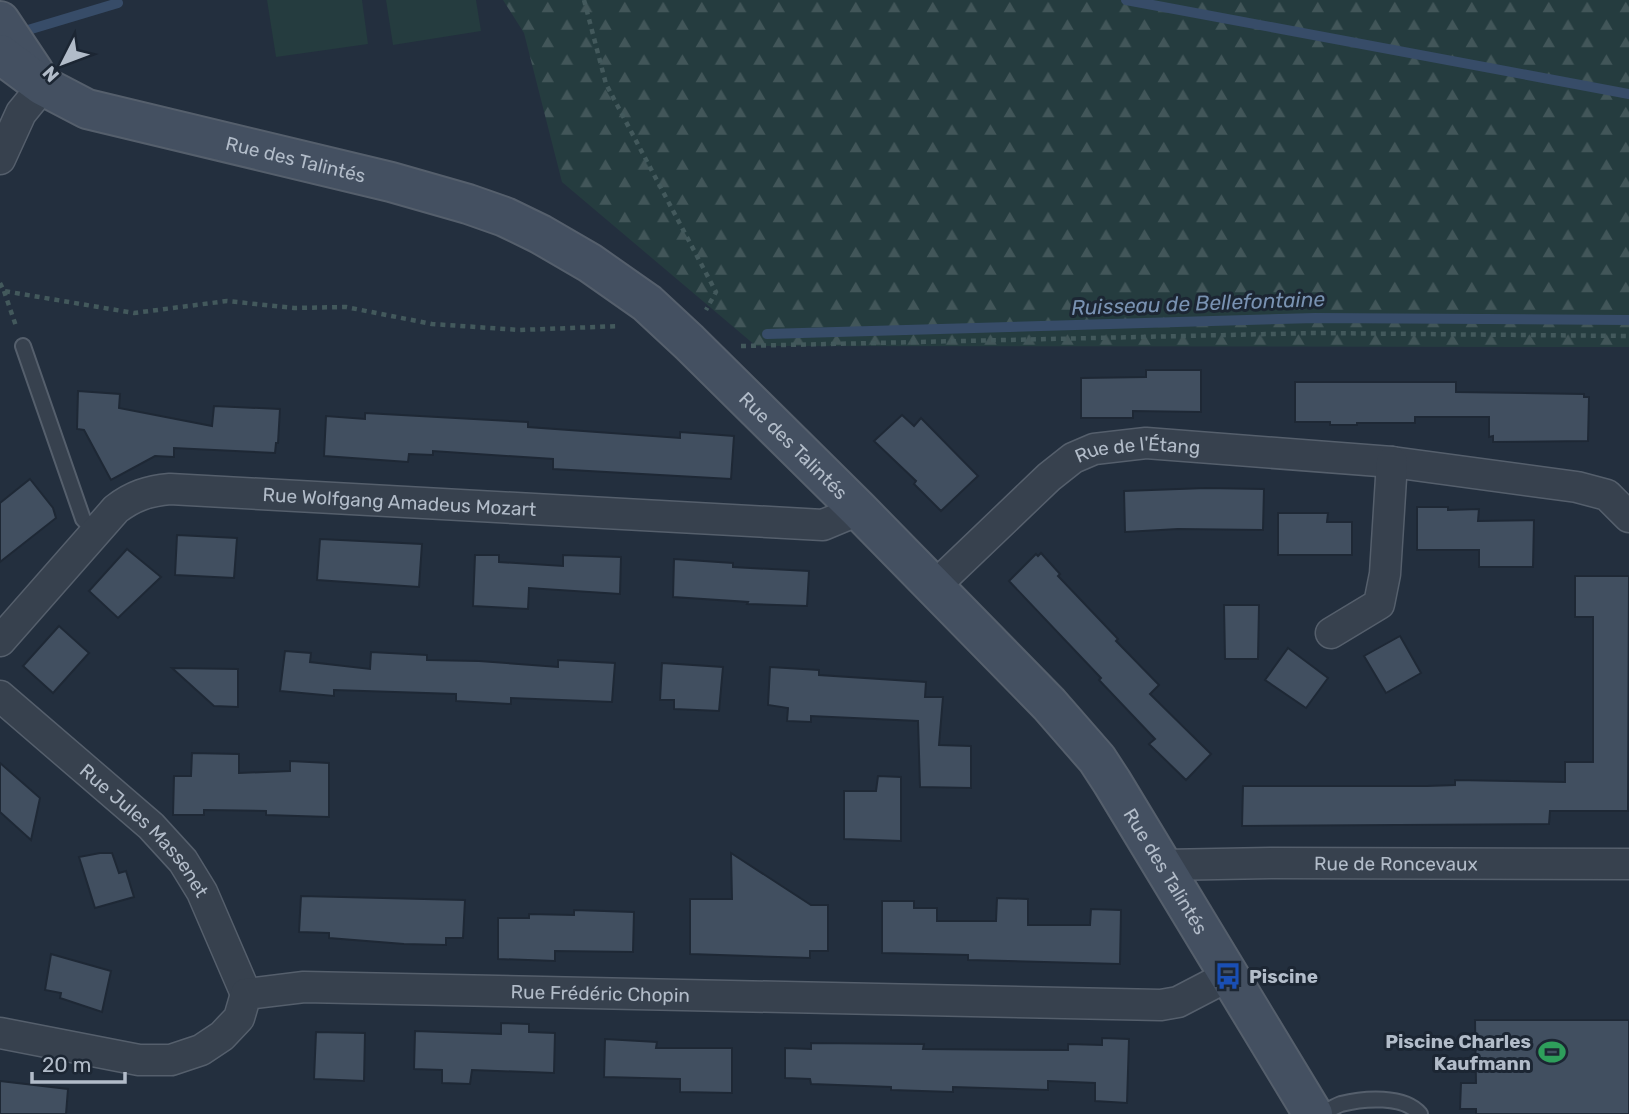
<svg xmlns="http://www.w3.org/2000/svg" width="1629" height="1114" font-family="Rubik,sans-serif">
  <defs>
    <pattern id="forest-firs" width="22" height="20" patternUnits="userSpaceOnUse" patternTransform="scale(1.75)"><rect width="22" height="20" fill="#253c3f"/><path d="M5 1l3.5 6h-7zM16 11l3.5 6h-7z" fill="#425659"/></pattern>
  </defs>
  <rect width="100%" height="100%" fill="#232f3e"/>
  <polygon fill="url(#forest-firs)" points="503,0 1629,0 1629,347 756,346 562,182 524,33"/>
  <g fill="#253c3f">
    <polygon points="267,0 362,0 368,44 276,57"/>
    <polygon points="386,0 476,0 481,31 393,45"/>
  </g>
  <g fill="none" stroke-linecap="round" stroke-linejoin="round">
    <g stroke="#374c68" stroke-width="10">
      <polyline points="1126,0 1629,94"/>
      <polyline points="18,33 118,3"/>
      <polyline points="767,334 1315,318 1629,320"/>
    </g>
  </g>
  <g fill="#414f60" stroke="#1e2835" stroke-width="2">
    <polygon points="1146,370 1201,370 1201,412 1133,411 1133,418 1081,418 1081,378 1146,377"/>
    <polygon points="1295,382 1456,382 1456,392 1584,394 1584,397 1589,397 1588,441 1493,442 1493,436 1489,437 1489,417 1415,417 1415,423 1357,423 1357,425 1330,425 1330,422 1295,422"/>
    <polygon points="78,391 120,394 119,408 212,426 214,406 280,409 278,443 276,443 275,453 174,448 174,457 155,456 111,480 84,430 77,429"/>
    <polygon points="365,413 528,422 528,427 680,438 680,432 734,436 731,479 553,469 553,459 433,451 433,455 409,454 408,462 324,456 326,416 365,419"/>
    <polygon points="902,415 914,426 921,418 978,476 941,511 914,484 916,481 874,441"/>
    <polygon points="30,479 53,508 56,518 0,562 0,503"/>
    <polygon points="1206,488 1264,489 1263,530 1178,529 1125,532 1124,491"/>
    <polygon points="1417,507 1448,507 1448,510 1479,509 1478,521 1534,520 1533,567 1479,567 1479,550 1417,550"/>
    <polygon points="1278,513 1328,513 1327,522 1352,522 1352,555 1278,555"/>
    <polygon points="177,535 237,538 234,578 175,575"/>
    <polygon points="320,539 422,544 419,587 317,580"/>
    <polygon points="127,549 161,577 118,618 89,591"/>
    <polygon points="1041,553 1060,574 1058,576 1118,639 1116,641 1159,685 1150,694 1211,754 1186,780 1149,744 1155,739 1099,680 1101,678 1009,581 1036,554 1038,556"/>
    <polygon points="475,555 499,555 499,562 563,566 563,555 621,557 620,594 529,588 528,609 473,606"/>
    <polygon points="674,559 733,563 733,567 809,571 807,606 747,604 748,602 673,597"/>
    <polygon points="1575,576 1629,576 1628,811 1550,811 1549,824 1242,826 1243,786 1427,786 1455,785 1455,780 1565,782 1565,762 1593,762 1593,617 1575,617"/>
    <polygon points="1224,605 1259,605 1258,659 1225,659"/>
    <polygon points="59,626 89,653 53,693 23,666"/>
    <polygon points="1400,636 1421,673 1386,693 1364,656"/>
    <polygon points="1288,648 1328,678 1306,708 1265,680"/>
    <polygon points="285,651 311,653 310,662 370,669 371,652 427,655 427,660 479,661 558,667 558,660 615,663 612,702 511,698 511,704 456,701 456,694 334,690 334,696 280,691"/>
    <polygon points="662,663 723,667 719,711 674,709 674,700 660,700"/>
    <polygon points="770,667 819,670 819,675 926,682 925,697 943,697 939,745 971,746 971,788 920,787 918,721 811,716 811,722 787,721 788,708 768,705"/>
    <polygon points="172,668 238,669 238,707 214,706"/>
    <polygon points="192,753 239,754 239,773 290,771 290,761 329,763 329,817 266,815 266,811 204,810 204,815 173,815 174,776 191,776"/>
    <polygon points="0,763 40,798 31,840 0,812"/>
    <polygon points="878,776 901,777 901,841 844,839 844,791 876,791"/>
    <polygon points="100,853 112,853 119,873 126,871 134,897 95,908 79,857"/>
    <polygon points="731,853 811,905 828,905 828,951 810,951 810,958 690,954 690,899 732,899"/>
    <polygon points="301,896 465,900 463,938 446,938 446,945 404,944 329,938 329,933 299,932"/>
    <polygon points="997,898 1028,899 1028,925 1090,925 1091,909 1121,910 1120,964 968,960 968,955 882,953 882,901 914,901 914,908 937,908 937,921 996,921"/>
    <polygon points="574,910 634,912 633,952 555,951 555,961 498,959 498,918 529,918 529,914 574,915"/>
    <polygon points="51,954 111,971 102,1012 60,998 61,993 45,990"/>
    <polygon points="1475,1020 1629,1020 1629,1114 1476,1114 1476,1109 1460,1109 1461,1083 1476,1083"/>
    <polygon points="501,1023 529,1024 529,1032 555,1033 554,1073 472,1070 470,1084 442,1083 442,1070 414,1069 415,1031 501,1034"/>
    <polygon points="316,1032 365,1033 364,1081 314,1079"/>
    <polygon points="1102,1038 1129,1039 1127,1103 1095,1101 1095,1083 1048,1081 1048,1090 953,1087 953,1092 891,1090 891,1087 811,1084 810,1079 785,1078 785,1048 811,1049 811,1043 924,1044 923,1049 1068,1050 1068,1044 1102,1045"/>
    <polygon points="605,1039 657,1042 656,1048 732,1048 732,1093 680,1092 680,1079 604,1077"/>
    <polygon points="0,1081 68,1089 66,1114 0,1114"/>
  </g>
  <g fill="none" stroke-linecap="round" stroke-linejoin="round">
    <defs>
      <g id="lane">
        <polyline points="23,346 83,519 95,532"/>
        <path d="M1321 1114C1328 1111 1335 1106 1341 1104 1364 1098 1404 1095 1420 1114"/>
      </g>
      <g id="street">
        <polyline points="0,159 21,113 43,86"/>
        <path id="s1" d="M934 587 1049 477 1073 458 1094 449 1146 443 1392 462 1577 487 1607 495 1629 517"/>
        <polyline points="1331,633 1379,604 1385,574 1392,462"/>
        <path id="s2" d="M0 641 116 509C133 496 148 491 170 489L823 525 859 510"/>
        <path id="s3" d="M0 696 151 826 183 861 202 892 246 994"/>
        <path id="s4" d="M1163 865 1271 863 1629 864"/>
        <path id="s5" d="M0 1033 139 1060H171L201 1050 222 1036 239 1018 246 994 304 987 1161 1005 1178 1002 1228 976"/>
      </g>
      <g id="secondary">
        <polyline points="0,21 34,72"/>
        <path id="s6" d="M0 54 43 86 87 109 391 182 468 204 505 217 540 234 590 263 647 303 689 342 859 510 1049 704 1097 759 1112 782 1313 1114"/>
      </g>
    </defs>
    <use href="#lane" stroke="#555f6c" stroke-width="18"/>
    <use href="#street" stroke="#555f6c" stroke-width="33"/>
    <use href="#secondary" stroke="#555f6c" stroke-width="42"/>
    <g stroke="#43595c" stroke-width="4.5" stroke-dasharray="5 5" stroke-linecap="butt">
      <polyline points="584,0 606,84 716,292 706,310"/>
      <polyline points="0,283 4,291 134,313 227,301 294,308 346,307 432,324 520,330 620,326"/>
      <polyline points="4,291 16,326"/>
      <polyline points="741,346 1315,333 1629,336"/>
    </g>
    <use href="#lane" stroke="#37414e" stroke-width="14"/>
    <use href="#street" stroke="#37414e" stroke-width="30"/>
    <use href="#secondary" stroke="#445061" stroke-width="38"/>
  </g>
  <defs>
    <symbol id="bus-bare" viewBox="-9 -9 18 18"><path d="M-5-6H5V4H4V6H2V4H-2V6H-4V4H-5ZM-3.5-4V0h7V-4ZM-3.5 1.2v1.5H-2V1.2ZM2 1.2v1.5H3.5V1.2Z" fill="#1a4fb4" stroke="#1c2633" stroke-width="2.5" paint-order="stroke"/></symbol>
    <symbol id="stadium-bare" viewBox="-9 -9 18 18"><path d="M0-5a6.5 5 0 1 0 0 10a6.5 5 0 1 0 0-10ZM-3.5-1.8h7v3.6h-7Z" fill="#2e9e5b" stroke="#1c2633" stroke-width="2.5" paint-order="stroke"/></symbol>
  </defs>
  <g fill-rule="evenodd">
    <use href="#bus-bare" x="1209" y="957" width="38" height="38"/>
    <use href="#stadium-bare" x="1533" y="1033" width="38" height="38"/>
  </g>
  <g text-anchor="middle" dominant-baseline="central" stroke-width="6" stroke-linejoin="round" paint-order="stroke">
    <g font-size="19" fill="#b2bcc9" stroke="#1c2633">
      <text stroke="none"><textPath href="#s6" startOffset="318">Rue des Talintés</textPath></text>
      <text stroke="none"><textPath href="#s6" startOffset="906">Rue des Talintés</textPath></text>
      <text stroke="none"><textPath href="#s1" startOffset="256">Rue de l'Étang</textPath></text>
      <text stroke="none"><textPath href="#s2" startOffset="464">Rue Wolfgang Amadeus Mozart</textPath></text>
      <text stroke="none"><textPath href="#s3" startOffset="198">Rue Jules Massenet</textPath></text>
      <text stroke="none"><textPath href="#s4" startOffset="233">Rue de Roncevaux</textPath></text>
      <text stroke="none"><textPath href="#s6" startOffset="1474">Rue des Talintés</textPath></text>
      <text stroke="none"><textPath href="#s5" startOffset="635">Rue Frédéric Chopin</textPath></text>
    </g>
    <g font-size="19" font-weight="bold" fill="#b2bcc9" stroke="#1c2633" text-anchor="start">
      <text x="1249" y="976">Piscine</text>
      <text x="1531" y="1041" text-anchor="end">Piscine Charles<tspan x="1531" dy="22">Kaufmann</tspan></text>
    </g>
    <g font-size="21" font-style="italic" fill="#7992b2" stroke="#1c2633">
      <text transform="translate(1198 303) rotate(-2)">Ruisseau de Bellefontaine</text>
    </g>
  </g>
  <g transform="translate(63 63) rotate(228)" stroke="#1c2633" stroke-width="5" paint-order="stroke">
  <path d="M0-5L12 26L0 18L-12 26Z" fill="#b2bcc9"/>
  <text y="-10" font-size="19" font-weight="bold" text-anchor="middle" fill="#b2bcc9">N</text>
  </g>
  <path d="M32 1072v10h93v-10" fill="none" stroke="#b2bcc9" stroke-width="3.5"/>
  <text x="42" y="1072" font-size="21" fill="#b2bcc9" stroke="#1c2633" stroke-width="5" paint-order="stroke">20 m</text>
</svg>
